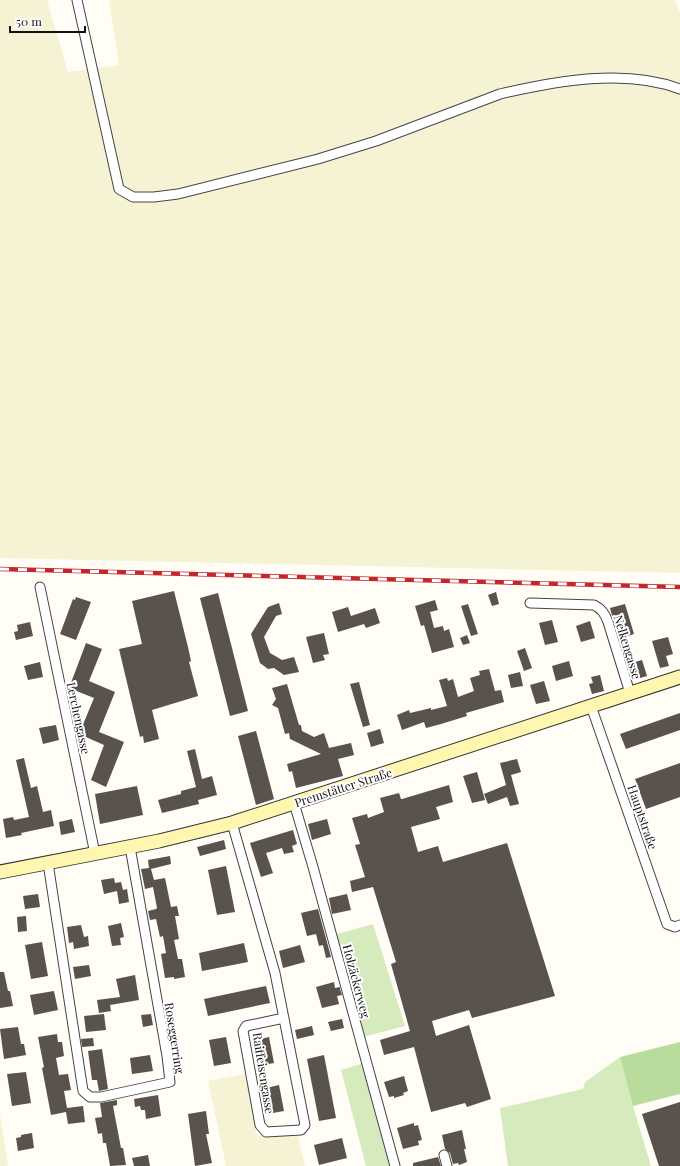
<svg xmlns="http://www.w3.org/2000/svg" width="680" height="1166" font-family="'Playfair Display',serif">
  <rect width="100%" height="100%" fill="#fffdf5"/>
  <g fill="#f6f3d4">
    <polygon points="0,0 47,0 68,72 119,65 109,0 675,0 680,12 680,573 0,558"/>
    <polygon points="245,1074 257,1136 298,1135 305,1166 226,1166 208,1081"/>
    <polygon points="0,1114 8,1166 0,1166"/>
  </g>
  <g fill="#d5ebbd">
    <polygon points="373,924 405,1026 363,1037 334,935"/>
    <polygon points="620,1057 633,1106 651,1166 508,1166 500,1108 583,1089 585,1082"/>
    <polygon points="364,1063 392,1166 366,1166 341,1070"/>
  </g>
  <polygon fill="#b9dc9c" points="680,1042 680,1094 633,1106 620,1057"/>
  <g fill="#5a524d">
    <polygon points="174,591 188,647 191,661 189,662 198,696 152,710 159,739 144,743 143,736 140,737 119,649 142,644 132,601"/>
    <polygon points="496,592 499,604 492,606 488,595"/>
    <polygon points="218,593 248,711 230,716 200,598"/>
    <polygon points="76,597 91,602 76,640 60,634 73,599 75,600"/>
    <polygon points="435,600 438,610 430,612 434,628 443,626 444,631 449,629 454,647 432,653 424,625 421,626 415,606"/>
    <polygon points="279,603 282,614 276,616 264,637 270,653 282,660 294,657 299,672 284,675 274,668 268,669 260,663 251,634 268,607"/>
    <polygon points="468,604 478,634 471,636 461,606"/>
    <polygon points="625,604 634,634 621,638 616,618 613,619 610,608"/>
    <polygon points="348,607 351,616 375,608 380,623 366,628 364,624 338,632 332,612"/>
    <polygon points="552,620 558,642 545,645 539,623"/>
    <polygon points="590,621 595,638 581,642 576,626"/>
    <polygon points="30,622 33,636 16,640 14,632 18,631 17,625"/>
    <polygon points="324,633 329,654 323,655 325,660 313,663 306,637"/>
    <polygon points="467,635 470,643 463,645 460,638"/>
    <polygon points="668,637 673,654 666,656 669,666 660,668 652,641"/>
    <polygon points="86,643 102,649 89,681 115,692 99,732 124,742 106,787 91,780 104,745 79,734 94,698 69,688"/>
    <polygon points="525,648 532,668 524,671 517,651"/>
    <polygon points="642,660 647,676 633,680 628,664"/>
    <polygon points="569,661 573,676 556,681 552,666"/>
    <polygon points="40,662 43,677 28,680 24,666"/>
    <polygon points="489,669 495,691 501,690 504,702 466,713 467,716 441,724 426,728 424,722 402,730 397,715 409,710 410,713 431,708 431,710 447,706 439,680 447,678 448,681 453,679 458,697 474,691 470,678 480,675 479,671"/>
    <polygon points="520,672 523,686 511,688 508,675"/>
    <polygon points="600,675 604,691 592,694 589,684 593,683 591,677"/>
    <polygon points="544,681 550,701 536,704 530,685"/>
    <polygon points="359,682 370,725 363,727 350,684"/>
    <polygon points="287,684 299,725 301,725 302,731 314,737 324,733 329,748 351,743 354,755 338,759 343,776 296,788 292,771 289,772 287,764 321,754 290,739 289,733 285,734 278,708 272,705 276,699 272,688"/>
    <polygon points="680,713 680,730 626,749 620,734"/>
    <polygon points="56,725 59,740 43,744 39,728"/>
    <polygon points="380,729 384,743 371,747 367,733"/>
    <polygon points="256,731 274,799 256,805 238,736"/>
    <polygon points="195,749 202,779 212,776 217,795 198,800 199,804 162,813 158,800 181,794 181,791 196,787 187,751"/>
    <polygon points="24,758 31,788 37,786 43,812 51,810 54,826 21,833 22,835 6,838 3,819 13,817 14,820 29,817 16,760"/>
    <polygon points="517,759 521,772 511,775 519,804 510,806 507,797 488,804 484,794 506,785 500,763"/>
    <polygon points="680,763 680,797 646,809 635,779"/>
    <polygon points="477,772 485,800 472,803 463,776"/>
    <polygon points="449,785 453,802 436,807 440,819 411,827 418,852 438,846 443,862 507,843 555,996 472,1018 469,1010 432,1021 436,1036 469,1025 491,1099 467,1107 465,1103 431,1112 414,1047 384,1055 380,1040 410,1031 391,964 396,962 373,887 352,892 350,881 365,877 355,845 360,844 352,818 367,814 368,818 384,812 380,798 399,793 401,799 402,799"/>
    <polygon points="137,786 143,815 100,824 95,794"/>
    <polygon points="72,819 75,832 61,835 59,822"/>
    <polygon points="327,819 331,834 312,840 308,824"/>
    <polygon points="293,830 297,844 292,846 294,852 284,854 282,848 266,853 273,873 261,877 250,843"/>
    <polygon points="224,840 226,849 200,856 197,847"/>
    <polygon points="170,856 171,864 151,869 154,880 165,878 171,907 177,906 179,916 175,916 179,939 174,940 178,959 182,959 185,977 174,979 174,977 165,978 161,954 166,953 163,936 160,937 156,919 150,920 148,911 156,909 157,908 153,887 145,889 141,869 149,868 148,860"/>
    <polygon points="226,866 235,912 217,915 208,870"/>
    <polygon points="114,878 115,883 121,882 123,890 127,889 129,902 119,904 117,891 104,894 101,880"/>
    <polygon points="38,894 40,907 25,909 23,896"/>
    <polygon points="347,894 351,910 332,914 329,898"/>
    <polygon points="318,909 331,957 326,958 323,945 319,946 316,934 307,936 301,913"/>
    <polygon points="26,916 27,931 18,932 17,917"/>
    <polygon points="121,923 124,937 120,938 121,945 112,946 108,926"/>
    <polygon points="81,925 84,937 88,936 89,946 74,949 73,942 69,943 67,927"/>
    <polygon points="42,942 48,976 31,979 25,945"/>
    <polygon points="244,943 248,962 202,971 199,953"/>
    <polygon points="300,945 305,962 283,968 279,951"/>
    <polygon points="89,965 91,976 75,979 73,967"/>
    <polygon points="0,972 4,972 8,991 10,991 13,1006 0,1008"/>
    <polygon points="135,975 139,1000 110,1005 111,1011 99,1013 97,1000 120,997 116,979"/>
    <polygon points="334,982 335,988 340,987 340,989 342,995 337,996 339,1004 322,1008 316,987"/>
    <polygon points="266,986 270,1003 208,1016 204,999"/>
    <polygon points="54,991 58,1010 34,1015 30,995"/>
    <polygon points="104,1014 106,1030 86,1032 84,1016"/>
    <polygon points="151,1014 153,1025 143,1027 141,1015"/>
    <polygon points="342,1019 344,1028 331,1031 328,1022"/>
    <polygon points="312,1026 314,1035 297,1039 295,1030"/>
    <polygon points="18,1027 21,1044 24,1044 26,1055 4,1059 0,1029"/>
    <polygon points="57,1034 58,1042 62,1042 64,1056 56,1058 59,1075 68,1074 71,1090 64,1091 67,1108 83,1106 85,1122 68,1124 66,1112 51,1115 42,1068 44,1067 38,1037"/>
    <polygon points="226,1037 231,1063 214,1066 209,1040"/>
    <polygon points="269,1037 274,1063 258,1066 252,1041"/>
    <polygon points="93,1038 94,1046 82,1047 81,1039"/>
    <polygon points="102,1049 108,1089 99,1091 97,1080 92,1080 88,1051"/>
    <polygon points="150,1055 153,1071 132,1074 130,1058"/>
    <polygon points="324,1055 336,1118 319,1121 307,1059"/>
    <polygon points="26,1072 31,1103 12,1106 7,1074"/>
    <polygon points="404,1076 408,1091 403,1093 404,1095 394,1098 394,1096 389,1097 384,1082"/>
    <polygon points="279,1085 284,1111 267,1114 262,1089"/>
    <polygon points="158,1095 161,1116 146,1119 145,1110 141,1110 140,1106 135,1107 134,1099"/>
    <polygon points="117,1100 117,1105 113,1106 121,1148 123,1148 126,1165 110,1166 106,1143 103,1143 102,1133 98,1134 95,1118 102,1117 100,1103"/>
    <polygon points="680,1102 680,1166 659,1166 642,1114"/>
    <polygon points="206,1111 209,1134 206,1134 212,1163 195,1166 188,1114"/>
    <polygon points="414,1123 414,1126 418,1125 422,1140 418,1141 419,1145 403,1149 397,1128"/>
    <polygon points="462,1130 466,1149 464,1149 467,1162 459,1165 458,1163 453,1164 450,1153 445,1149 442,1135"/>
    <polygon points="32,1133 34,1148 18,1151 16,1138 21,1137 21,1135"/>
    <polygon points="342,1138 347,1158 319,1165 314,1145"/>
    <polygon points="148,1155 150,1166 134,1166 132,1158"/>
    <polygon points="438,1157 441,1166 413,1166 413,1163"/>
  </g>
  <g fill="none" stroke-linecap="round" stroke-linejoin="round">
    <defs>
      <g id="street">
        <path d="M77 0 119 189 133 197H154L178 194 318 159 376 141 500 94C556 81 625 68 680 89"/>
        <polyline points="40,587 95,854"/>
        <path d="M530 603 594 605C602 609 605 614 608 622L630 693"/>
        <polyline points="591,706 667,924 675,927 680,925"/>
        <polyline points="294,803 313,867 395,1166"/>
        <polyline points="232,823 275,973 305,1125 301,1130 266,1132 260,1125 243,1031 246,1026 284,1018"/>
        <polyline points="48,863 83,1091 90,1097 101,1097 170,1082 167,1056 130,847"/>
        <polyline points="444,1155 447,1166"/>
      </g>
      <polyline id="secondary" points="0,872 159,841 232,823 680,677"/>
    </defs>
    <use href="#street" stroke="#444" stroke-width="11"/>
    <use href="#secondary" stroke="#333" stroke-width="15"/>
    <use href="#street" stroke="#fff" stroke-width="9"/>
    <use href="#secondary" stroke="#fff6b0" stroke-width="13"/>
    <defs>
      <polyline id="rail" points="0,569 680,587"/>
    </defs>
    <use href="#rail" stroke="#c4262e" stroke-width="4.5"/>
    <use href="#rail" stroke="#fff" stroke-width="3" stroke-dasharray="9" stroke-linecap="butt"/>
  </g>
  <g text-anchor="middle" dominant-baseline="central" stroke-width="4" stroke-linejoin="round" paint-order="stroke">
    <g font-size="12" fill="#111" stroke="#fff">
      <text transform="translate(628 647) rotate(73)">Nelkengasse</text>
      <text transform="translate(79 718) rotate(78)">Lerchengasse</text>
      <text transform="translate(343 787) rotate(-18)">Premstätter Straße</text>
      <text transform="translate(643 817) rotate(71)">Hauptstraße</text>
      <text transform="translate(357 981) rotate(75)">Holzäckerweg</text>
      <text transform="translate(175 1038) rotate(81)">Roseggerring</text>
      <text transform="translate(264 1073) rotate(81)">Raiffeisengasse</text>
    </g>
  </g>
  <path d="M10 26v6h75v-6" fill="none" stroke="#111111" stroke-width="2"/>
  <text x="16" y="26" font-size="12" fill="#111111" stroke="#ffffff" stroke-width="3" paint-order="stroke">50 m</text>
</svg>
